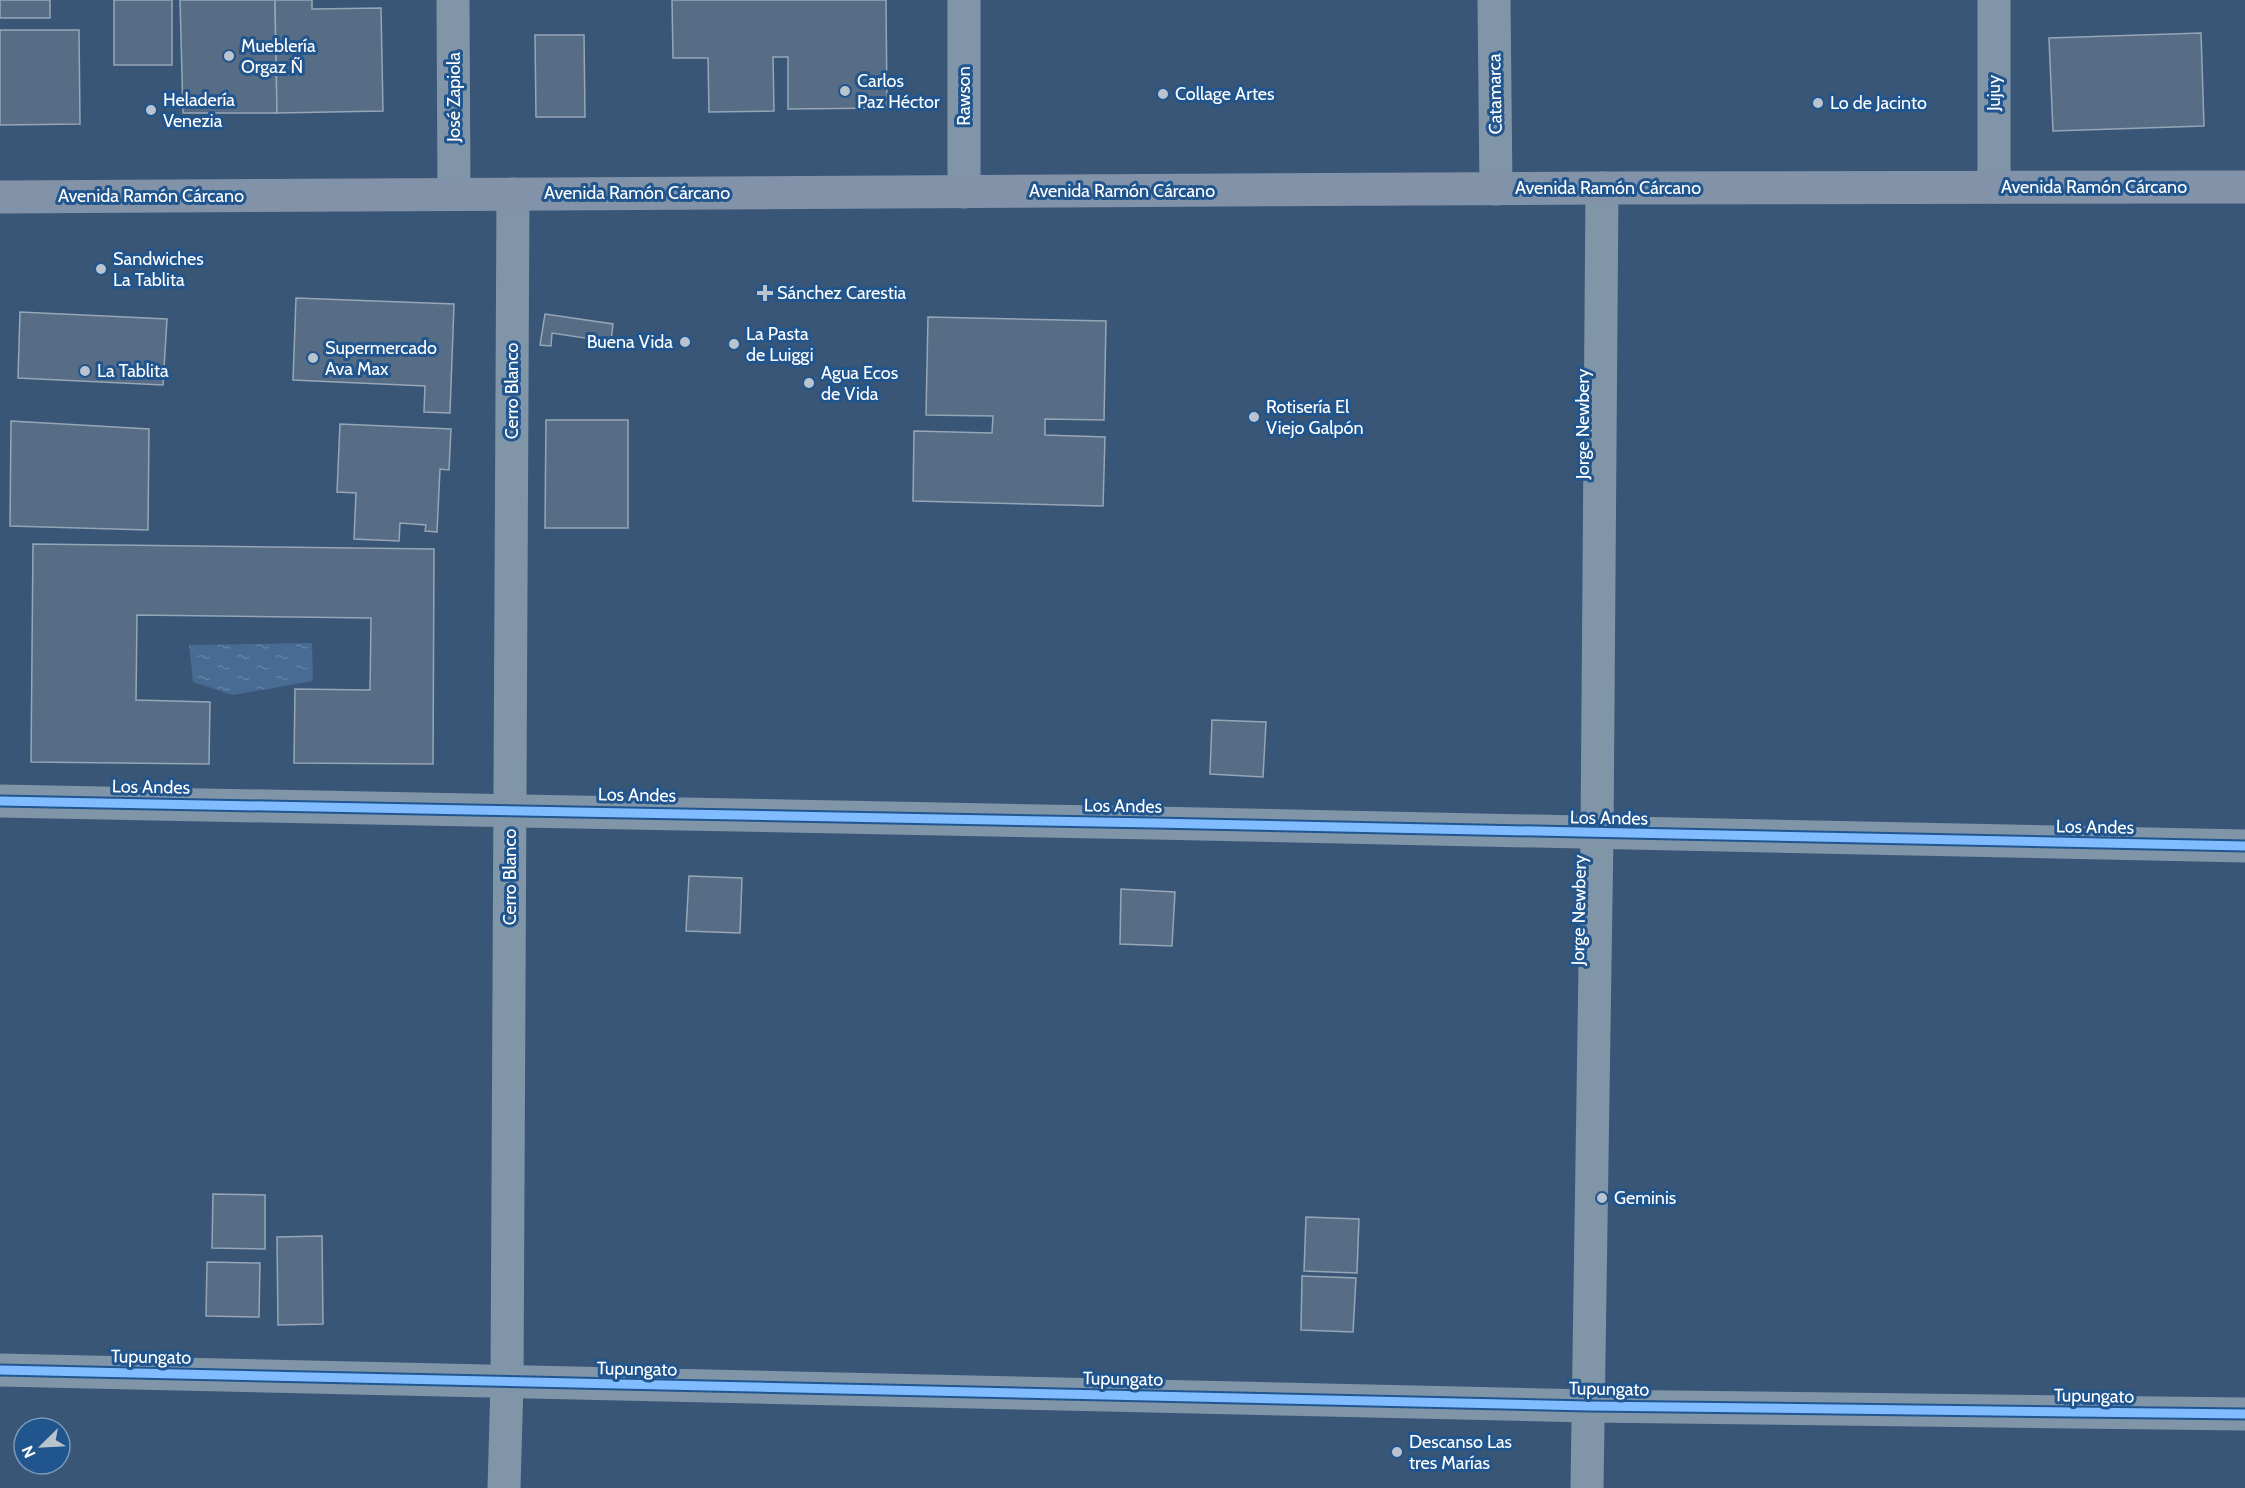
<svg xmlns="http://www.w3.org/2000/svg" width="2245" height="1488" viewBox="0 0 2245 1488" font-family="Cabin,sans-serif">
<style>
.water{fill:url(#water-ripples)}
.building{fill:#566d85;stroke:#96a6b7;stroke-width:1.5}
.lines{fill:none;stroke-linecap:round;stroke-linejoin:round}
.minor{stroke:#8195a9;stroke-width:33}
.major{stroke:#8192a9;stroke-width:33}
.cycleway-casing{stroke:#21558e;stroke-width:13}
.cycleway{stroke:#80bcff;stroke-width:9}
.poi-dot{fill:#bac4cf;stroke:#21558e;stroke-width:2}
.labels{text-anchor:middle;dominant-baseline:central;stroke-width:6;stroke-linejoin:round;paint-order:stroke}
.poi-label{font-size:18px;fill:#fff;stroke:#21558e;text-anchor:start}
.street-label{font-size:18px;fill:#fff;stroke:#21558e}
</style>
<defs>
<pattern id="water-ripples" width="26" height="14" patternUnits="userSpaceOnUse" patternTransform="scale(1.5)"><rect width="26" height="14" fill="#476b92"/><path d="M2 4q2-2 4 0t4 0M15 11q2-2 4 0t4 0" fill="none" stroke="#6381a2"/></pattern>
</defs>
<rect width="100%" height="100%" fill="#3a5676"/>
<polygon class="water" points="312,643 313,681 233,695 193,682 189,645"/>
<g class="building">
<rect x="0" y="0" width="50" height="18"/>
<rect x="114" y="0" width="58" height="65"/>
<polygon points="180,0 275,0 277,113 183,113"/>
<polygon points="275,0 312,0 312,9 381,8 383,111 277,113"/>
<polygon points="672,0 886,0 887,108 788,109 788,57 773,57 774,111 709,112 708,58 673,58"/>
<polygon points="0,30 79,30 80,124 0,125"/>
<polygon points="2201,33 2204,126 2053,131 2049,38"/>
<polygon points="535,35 584,35 585,117 536,117"/>
<polygon points="296,298 454,304 450,413 424,412 425,386 293,380"/>
<polygon points="20,312 167,319 163,385 18,378"/>
<polygon points="545,314 613,324 611,342 552,333 551,346 540,345"/>
<polygon points="928,317 1106,321 1104,420 1045,419 1045,435 1105,437 1103,506 913,501 914,431 992,433 993,416 926,415"/>
<polygon points="546,420 628,420 628,528 545,528"/>
<polygon points="11,421 149,429 148,530 10,526"/>
<polygon points="340,424 451,429 449,470 440,469 437,532 425,531 426,525 400,523 399,541 354,539 356,493 337,492"/>
<polygon points="33,544 434,549 433,764 294,763 295,689 370,690 371,618 137,615 136,700 210,702 209,764 31,762"/>
<polygon points="1212,720 1266,722 1263,777 1210,774"/>
<polygon points="689,876 742,878 740,933 686,931"/>
<polygon points="1121,889 1175,892 1172,946 1120,944"/>
<polygon points="213,1194 265,1195 265,1249 212,1248"/>
<polygon points="1306,1217 1359,1219 1357,1273 1304,1271"/>
<polygon points="322,1236 323,1324 278,1325 277,1237"/>
<polygon points="207,1262 260,1263 259,1317 206,1316"/>
<polygon points="1302,1276 1356,1278 1353,1332 1301,1330"/>
</g>
<g class="lines">
<g class="minor">
<polyline points="453,0 454,194"/>
<polyline points="964,0 964,192"/>
<polyline points="1494,0 1496,189"/>
<polyline points="1994,187 1994,0"/>
<path d="M0 801C748 812 1497 832 2245 846"/>
<polyline points="0,1370 1588,1406 2245,1414"/>
<polyline points="504,1488 507,1383 513,194"/>
<polyline points="1587,1488 1597,834 1602,188"/>
</g>
<polyline class="major" points="0,197 1602,188 2245,187"/>
<defs>
<g id="cycleway">
<path d="M0 801C748 812 1497 832 2245 846"/>
<polyline points="0,1370 1588,1406 2245,1414"/>
</g>
</defs>
<use href="#cycleway" class="cycleway-casing"/>
<use href="#cycleway" class="cycleway"/>
</g>
<g class="poi-dot">
<circle cx="229" cy="56" r="6"/>
<circle cx="845" cy="91" r="6"/>
<circle cx="1163" cy="94" r="6"/>
<circle cx="1818" cy="103" r="6"/>
<circle cx="151" cy="110" r="6"/>
<circle cx="101" cy="269" r="6"/>
<path d="M762 284h6v6h6v6h-6v6h-6v-6h-6v-6h6z"/>
<circle cx="685" cy="342" r="6"/>
<circle cx="734" cy="344" r="6"/>
<circle cx="313" cy="358" r="6"/>
<circle cx="85" cy="371" r="6"/>
<circle cx="809" cy="383" r="6"/>
<circle cx="1254" cy="417" r="6"/>
<circle cx="1602" cy="1198" r="6"/>
<circle cx="1397" cy="1452" r="6"/>
</g>
<g class="labels">
<g class="poi-label">
<text x="241" y="46">Mueblería<tspan x="241" dy="21">Orgaz Ñ</tspan></text>
<text x="857" y="81">Carlos<tspan x="857" dy="21">Paz Héctor</tspan></text>
<text x="1175" y="94">Collage Artes</text>
<text x="163" y="100">Heladería<tspan x="163" dy="21">Venezia</tspan></text>
<text x="1830" y="103">Lo de Jacinto</text>
<text x="113" y="259">Sandwiches<tspan x="113" dy="21">La Tablita</tspan></text>
<text x="777" y="293">Sánchez Carestia</text>
<text x="746" y="334">La Pasta<tspan x="746" dy="21">de Luiggi</tspan></text>
<text x="673" y="342" text-anchor="end">Buena Vida</text>
<text x="325" y="348">Supermercado<tspan x="325" dy="21">Ava Max</tspan></text>
<text x="97" y="371">La Tablita</text>
<text x="821" y="373">Agua Ecos<tspan x="821" dy="21">de Vida</tspan></text>
<text x="1266" y="407">Rotisería El<tspan x="1266" dy="21">Viejo Galpón</tspan></text>
<text x="1614" y="1198">Geminis</text>
<text x="1409" y="1442">Descanso Las<tspan x="1409" dy="21">tres Marías</tspan></text>
</g>
<g class="street-label">
<text transform="translate(1994 93) rotate(-90)">Jujuy</text>
<text transform="translate(1495 94) rotate(-91)">Catamarca</text>
<text transform="translate(964 96) rotate(-90)">Rawson</text>
<text transform="translate(454 97) rotate(-90)">José Zapiola</text>
<text x="2094" y="187">Avenida Ramón Cárcano</text>
<text x="1608" y="188">Avenida Ramón Cárcano</text>
<text x="1122" y="191">Avenida Ramón Cárcano</text>
<text x="637" y="193">Avenida Ramón Cárcano</text>
<text x="151" y="196">Avenida Ramón Cárcano</text>
<text transform="translate(512 391) rotate(-90)">Cerro Blanco</text>
<text transform="translate(1583 424) rotate(-90)">Jorge Newbery</text>
<text transform="translate(151 787) rotate(1)">Los Andes</text>
<text transform="translate(637 795) rotate(1)">Los Andes</text>
<text transform="translate(1123 806) rotate(1)">Los Andes</text>
<text transform="translate(1609 818) rotate(1)">Los Andes</text>
<text transform="translate(2095 827) rotate(1)">Los Andes</text>
<text transform="translate(510 877) rotate(-90)">Cerro Blanco</text>
<text transform="translate(1579 910) rotate(-89)">Jorge Newbery</text>
<text transform="translate(151 1357) rotate(1)">Tupungato</text>
<text transform="translate(637 1369) rotate(1)">Tupungato</text>
<text transform="translate(1123 1379) rotate(1)">Tupungato</text>
<text transform="translate(1609 1389) rotate(1)">Tupungato</text>
<text transform="translate(2094 1396) rotate(1)">Tupungato</text>
</g>
</g>
<g transform="translate(42 1446) rotate(246)"><circle r="28" fill="#21558e" stroke="#7a99bb" stroke-width="1.5"/>
<path d="M0-4.5L10 22L0 15L-10 22Z" fill="#bac4cf"/>
<text y="-9" font-size="16" font-weight="bold" text-anchor="middle" fill="#ffffff">N</text>
</g>
</svg>
